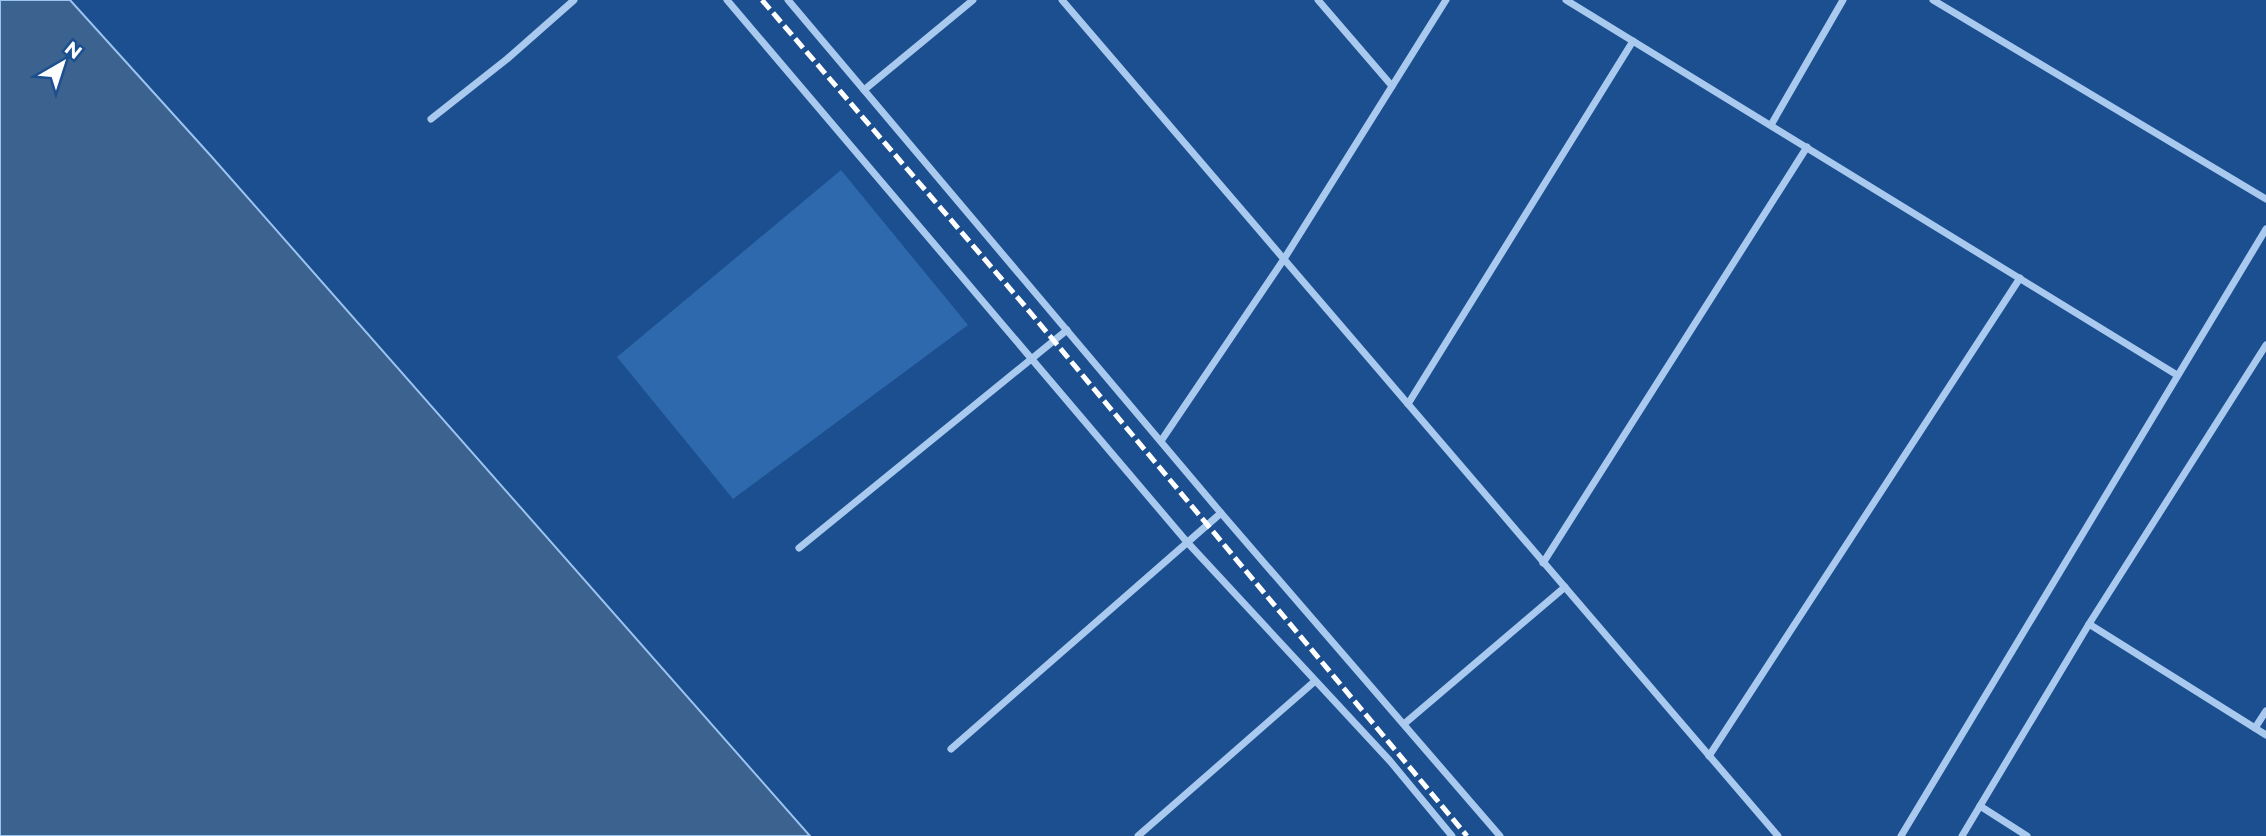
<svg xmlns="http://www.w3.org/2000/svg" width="2266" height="836" viewBox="0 0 2266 836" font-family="Montserrat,sans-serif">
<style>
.green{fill:#2e69ad}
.water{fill:#3c6290;stroke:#9cc4f0;stroke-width:2}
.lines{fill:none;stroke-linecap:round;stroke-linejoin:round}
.street{stroke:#a9c9ee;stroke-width:7}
.rail{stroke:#fff;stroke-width:5;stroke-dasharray:12 5;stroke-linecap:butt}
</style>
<rect width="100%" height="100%" fill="#1b4f8f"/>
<polygon class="green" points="841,170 968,325 733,499 617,357"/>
<polygon class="water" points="0,0 70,0 211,156 810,836 0,836"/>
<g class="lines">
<g class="street">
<polyline points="727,0 1187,542 1390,761 1452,836"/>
<polyline points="788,0 1221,513 1500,836"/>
<polyline points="1062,0 1778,836"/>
<polyline points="1318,0 1392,86"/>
<polyline points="1566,0 2177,375"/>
<polyline points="1933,0 2266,199"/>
<polyline points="864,90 973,0"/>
<polyline points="431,119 507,59 574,0"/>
<polyline points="1771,125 1843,0"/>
<polyline points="1408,404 1633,41"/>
<polyline points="1161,441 1284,259 1446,0"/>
<polyline points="799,548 1067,330"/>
<polyline points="1543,563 1807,147"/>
<polyline points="2089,624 2266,735"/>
<polyline points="1404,724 1565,587"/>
<polyline points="2255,728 2266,711"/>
<polyline points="951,749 1221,513"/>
<polyline points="1709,756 2020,278"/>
<polyline points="1980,806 2027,836"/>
<polyline points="1138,836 1315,681"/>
<polyline points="1901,836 2266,229"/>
<polyline points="1962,836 2089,624 2266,345"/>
</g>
<polyline class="rail" points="762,0 1024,305 1467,836"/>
</g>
<g transform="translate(63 63) rotate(39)" stroke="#1b4f8f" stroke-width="5" paint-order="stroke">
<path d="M0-5L12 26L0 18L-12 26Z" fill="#ffffff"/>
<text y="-10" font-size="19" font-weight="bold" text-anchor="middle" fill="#ffffff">N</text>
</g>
</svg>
